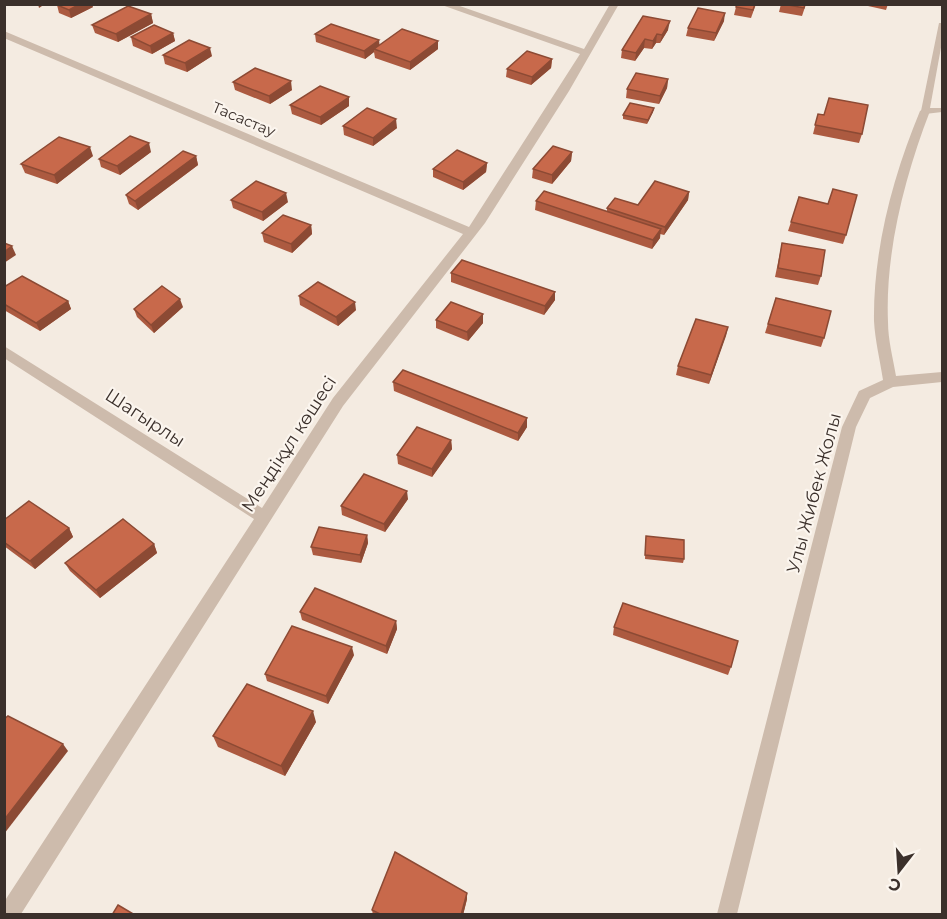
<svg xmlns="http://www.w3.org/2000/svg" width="947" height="919" viewBox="0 0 947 919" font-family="Montserrat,sans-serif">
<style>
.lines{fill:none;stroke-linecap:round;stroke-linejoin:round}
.service{fill:#cdbbac;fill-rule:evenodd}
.minor{fill:#cdbbac;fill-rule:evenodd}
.wall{fill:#ac5a40}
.shaded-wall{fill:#8c4a34}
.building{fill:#c8694b;stroke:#8c4a34;stroke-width:1.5}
.labels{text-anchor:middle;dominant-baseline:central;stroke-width:4.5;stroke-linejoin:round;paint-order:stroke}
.far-street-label{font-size:15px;fill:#3b302b;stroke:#fbf5ee}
.street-label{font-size:18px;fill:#3b302b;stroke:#fbf5ee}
</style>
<rect width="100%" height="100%" fill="#f4ebe1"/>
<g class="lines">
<polygon class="service" points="939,23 942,23 942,42 930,108 942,108 942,112 925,114 921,111"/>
<g class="minor">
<polygon points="439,4 454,4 584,49 610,4 619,4 569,91 485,223 343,406 21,914 4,914 4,902 254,519 4,358 4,346 262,508 333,398 463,234 4,38 4,31 469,227 580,54"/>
<path d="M925 108 930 111C905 176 885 252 888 322 888 340 893 358 896 376L942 372V382L893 387 870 398 856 427 737 914H717L842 427 859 391 883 380C880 360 875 340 874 321 873 250 893 176 920 111Z"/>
</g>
</g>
<g class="wall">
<polygon points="756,4 751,18 734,15 736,7"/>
<polygon points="781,4 806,4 802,16 779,12"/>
<polygon points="859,4 888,4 886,10"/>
<polygon points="57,5 93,7 71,18 59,13"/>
<polygon points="151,14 153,23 118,42 95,33 92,25"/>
<polygon points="643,16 668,30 660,43 656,43 652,49 644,48 635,61 621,58 622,50"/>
<polygon points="724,21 714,41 686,36 688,28"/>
<polygon points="173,33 175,41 152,54 133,46 131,37"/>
<polygon points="315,34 380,46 438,41 438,49 410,70 375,58 374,52 365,59 316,42"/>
<polygon points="163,55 212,56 187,72 165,64"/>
<polygon points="552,59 551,68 531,85 506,77 507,69"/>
<polygon points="668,79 667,88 659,104 626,98 627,89"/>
<polygon points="233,82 292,90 270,104 235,90"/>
<polygon points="290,105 349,106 321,125 292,114"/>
<polygon points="654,108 653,112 647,124 623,119 623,115"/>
<polygon points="818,114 862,134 859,143 813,134"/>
<polygon points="343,126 397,128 373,146 344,135"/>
<polygon points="151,152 120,175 101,167 99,159"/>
<polygon points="572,152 571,161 552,184 532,178 533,169"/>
<polygon points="93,156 57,184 25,173 21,164"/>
<polygon points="196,156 198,165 138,210 129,204 126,195"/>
<polygon points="487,163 486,172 463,190 433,177 433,169"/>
<polygon points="689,192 688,200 664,235 660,234 660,238 652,249 535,210 536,201 607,212 607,208 638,205"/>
<polygon points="231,200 288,202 263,221 233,208"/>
<polygon points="791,222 846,235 843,244 788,231"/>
<polygon points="311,225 312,234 292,253 264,242 262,233"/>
<polygon points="782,243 821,276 818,285 775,277"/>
<polygon points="451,273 555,292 555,300 544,315 451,282"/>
<polygon points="4,287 68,301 71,309 40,331 4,310"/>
<polygon points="299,296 356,310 338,326 300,305"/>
<polygon points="776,298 824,338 821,347 765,333"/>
<polygon points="183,307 154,333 137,317 134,309"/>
<polygon points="483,314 483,323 468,341 436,328 436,320"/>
<polygon points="728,327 709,384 676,375 678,366"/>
<polygon points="393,382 527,427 518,441 394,391"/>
<polygon points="451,440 452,449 432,477 398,464 397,455"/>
<polygon points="408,499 385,532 342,515 341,506"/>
<polygon points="4,520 69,528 73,537 35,569 4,546"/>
<polygon points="367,535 368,543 361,563 313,555 311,547"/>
<polygon points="646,536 684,559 683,563 645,559"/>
<polygon points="154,544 157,553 100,598 70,571 65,563"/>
<polygon points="300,612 396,621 397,629 387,654 302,620"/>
<polygon points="614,627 731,667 728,675 613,635"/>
<polygon points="354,655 328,704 267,681 265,674"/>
<polygon points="316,722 285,776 218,747 213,736"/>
<polygon points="467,899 463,915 373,915 372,910"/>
</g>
<g class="shaded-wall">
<polygon points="38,4 45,4 39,8"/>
<polygon points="80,4 92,4 93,7 71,18 69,10"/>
<polygon points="725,13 724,21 714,41 716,33"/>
<polygon points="151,14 153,23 118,42 116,34"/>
<polygon points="670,21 668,30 660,43 662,35"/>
<polygon points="173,33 175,41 152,54 150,46"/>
<polygon points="657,34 656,43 652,49 653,41"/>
<polygon points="645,39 644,48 635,61 636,53"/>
<polygon points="379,40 380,49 374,49 374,52 365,59 364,51"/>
<polygon points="438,41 438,49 410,70 410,62"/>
<polygon points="210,48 212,56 187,72 185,63"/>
<polygon points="552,59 551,68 531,85 532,77"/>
<polygon points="668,79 667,88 659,104 660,96"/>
<polygon points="291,81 292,90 270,104 269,96"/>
<polygon points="349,97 349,106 321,125 320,117"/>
<polygon points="654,108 653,112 647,124 648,120"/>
<polygon points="396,119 397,128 373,146 373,138"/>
<polygon points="149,143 151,152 120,175 117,166"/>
<polygon points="90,147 93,156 57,184 54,175"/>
<polygon points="572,152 571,161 552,184 552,175"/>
<polygon points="196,156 198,165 138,210 135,201"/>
<polygon points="487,163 486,172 463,190 463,182"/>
<polygon points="689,192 688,200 664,235 665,227"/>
<polygon points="286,193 288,202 263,221 262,212"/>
<polygon points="311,225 312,234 292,253 291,244"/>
<polygon points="661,229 660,238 652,249 653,240"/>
<polygon points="12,246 16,255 4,263 4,252"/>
<polygon points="555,292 555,300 544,315 545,306"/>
<polygon points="180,299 183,307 154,333 151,325"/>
<polygon points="68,301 71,309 40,331 36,323"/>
<polygon points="355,302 356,310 338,326 336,317"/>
<polygon points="483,314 483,323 468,341 467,332"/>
<polygon points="728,327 726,336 709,384 711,375"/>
<polygon points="527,418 527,427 518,441 518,433"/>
<polygon points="451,440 452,449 432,477 432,469"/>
<polygon points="407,491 408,499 385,532 384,524"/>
<polygon points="69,528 73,537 35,569 30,561"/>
<polygon points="367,535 368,543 361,563 360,555"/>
<polygon points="154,544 157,553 100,598 96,590"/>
<polygon points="396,621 397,629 387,654 386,646"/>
<polygon points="352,647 354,655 328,704 326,696"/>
<polygon points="313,711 316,722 285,776 281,766"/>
<polygon points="63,744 68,751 4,834 4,820"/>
<polygon points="467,893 467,899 463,915 461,915"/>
</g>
<g class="building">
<polygon points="58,4 80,4 69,10 57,5"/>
<polygon points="737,4 755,4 753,10 736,7"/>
<polygon points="783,4 805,4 804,8"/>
<polygon points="128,6 151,14 116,34 92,25"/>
<polygon points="698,8 725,13 716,33 688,28"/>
<polygon points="643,16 670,21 662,35 657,34 653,41 645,39 636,53 622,50"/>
<polygon points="331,24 379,40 364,51 315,34"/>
<polygon points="154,25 173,33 150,46 131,37"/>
<polygon points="402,29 438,41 410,62 374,49"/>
<polygon points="189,40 210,48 185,63 163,55"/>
<polygon points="527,51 552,59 532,77 507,69"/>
<polygon points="255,68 291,81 269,96 233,82"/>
<polygon points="636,73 668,79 660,96 627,89"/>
<polygon points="320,86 349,97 320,117 290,105"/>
<polygon points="829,98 868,105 862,134 815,125 818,114 824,115"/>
<polygon points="630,103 654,108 648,120 623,115"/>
<polygon points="367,108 396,119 373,138 343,126"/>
<polygon points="130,136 149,143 117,166 99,159"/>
<polygon points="59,137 90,147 54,175 21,164"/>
<polygon points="553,146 572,152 552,175 533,169"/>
<polygon points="457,150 487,163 463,182 433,169"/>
<polygon points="183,151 196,156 135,201 126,195"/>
<polygon points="256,181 286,193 262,212 231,200"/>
<polygon points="655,181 689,192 665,227 607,208 615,198 638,205"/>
<polygon points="833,189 857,195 846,235 791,222 799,197 828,204"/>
<polygon points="544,191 661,229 653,240 536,201"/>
<polygon points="283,215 311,225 291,244 262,233"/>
<polygon points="4,243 12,246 4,252"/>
<polygon points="782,243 825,250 821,276 778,268"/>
<polygon points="462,260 555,292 545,306 451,273"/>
<polygon points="22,276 68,301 36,323 4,304 4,287"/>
<polygon points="318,282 355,302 336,317 299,296"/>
<polygon points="162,286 180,299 151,325 134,309"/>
<polygon points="776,298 831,311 824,338 768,324"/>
<polygon points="451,302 483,314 467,332 436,320"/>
<polygon points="696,319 728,327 711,375 678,366"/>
<polygon points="403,370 527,418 518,433 393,382"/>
<polygon points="417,427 451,440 432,469 397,455"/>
<polygon points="364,474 407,491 384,524 341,506"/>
<polygon points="29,501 69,528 30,561 4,542 4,520"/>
<polygon points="123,519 154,544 96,590 65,563"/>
<polygon points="319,527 367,535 360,555 311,547"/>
<polygon points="646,536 684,540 684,559 645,555"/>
<polygon points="315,588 396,621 386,646 300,612"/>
<polygon points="623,603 738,641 731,667 614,627"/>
<polygon points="292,626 352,647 326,696 265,674"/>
<polygon points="247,684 313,711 281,766 213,736"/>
<polygon points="8,716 63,744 4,820 4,719"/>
<polygon points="395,852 467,893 461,915 382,915 372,910"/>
<polygon points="118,905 135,915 112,915"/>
</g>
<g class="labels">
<g class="far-street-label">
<text transform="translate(244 119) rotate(23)">Тасастау</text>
</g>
<g class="street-label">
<text transform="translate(145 418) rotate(33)">Шагырлы</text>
<text transform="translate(289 444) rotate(-57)">Меңдіқұл көшесі</text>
<text transform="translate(814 493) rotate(-75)">Улы Жибек Жолы</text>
</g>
</g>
<rect width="947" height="919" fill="none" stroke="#3b302b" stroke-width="12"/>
<g transform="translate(899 871) rotate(197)" stroke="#fbf5ee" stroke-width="4.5" paint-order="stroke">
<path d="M0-4.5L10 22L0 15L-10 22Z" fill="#3b302b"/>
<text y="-9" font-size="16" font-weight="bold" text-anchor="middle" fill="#3b302b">С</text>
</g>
</svg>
